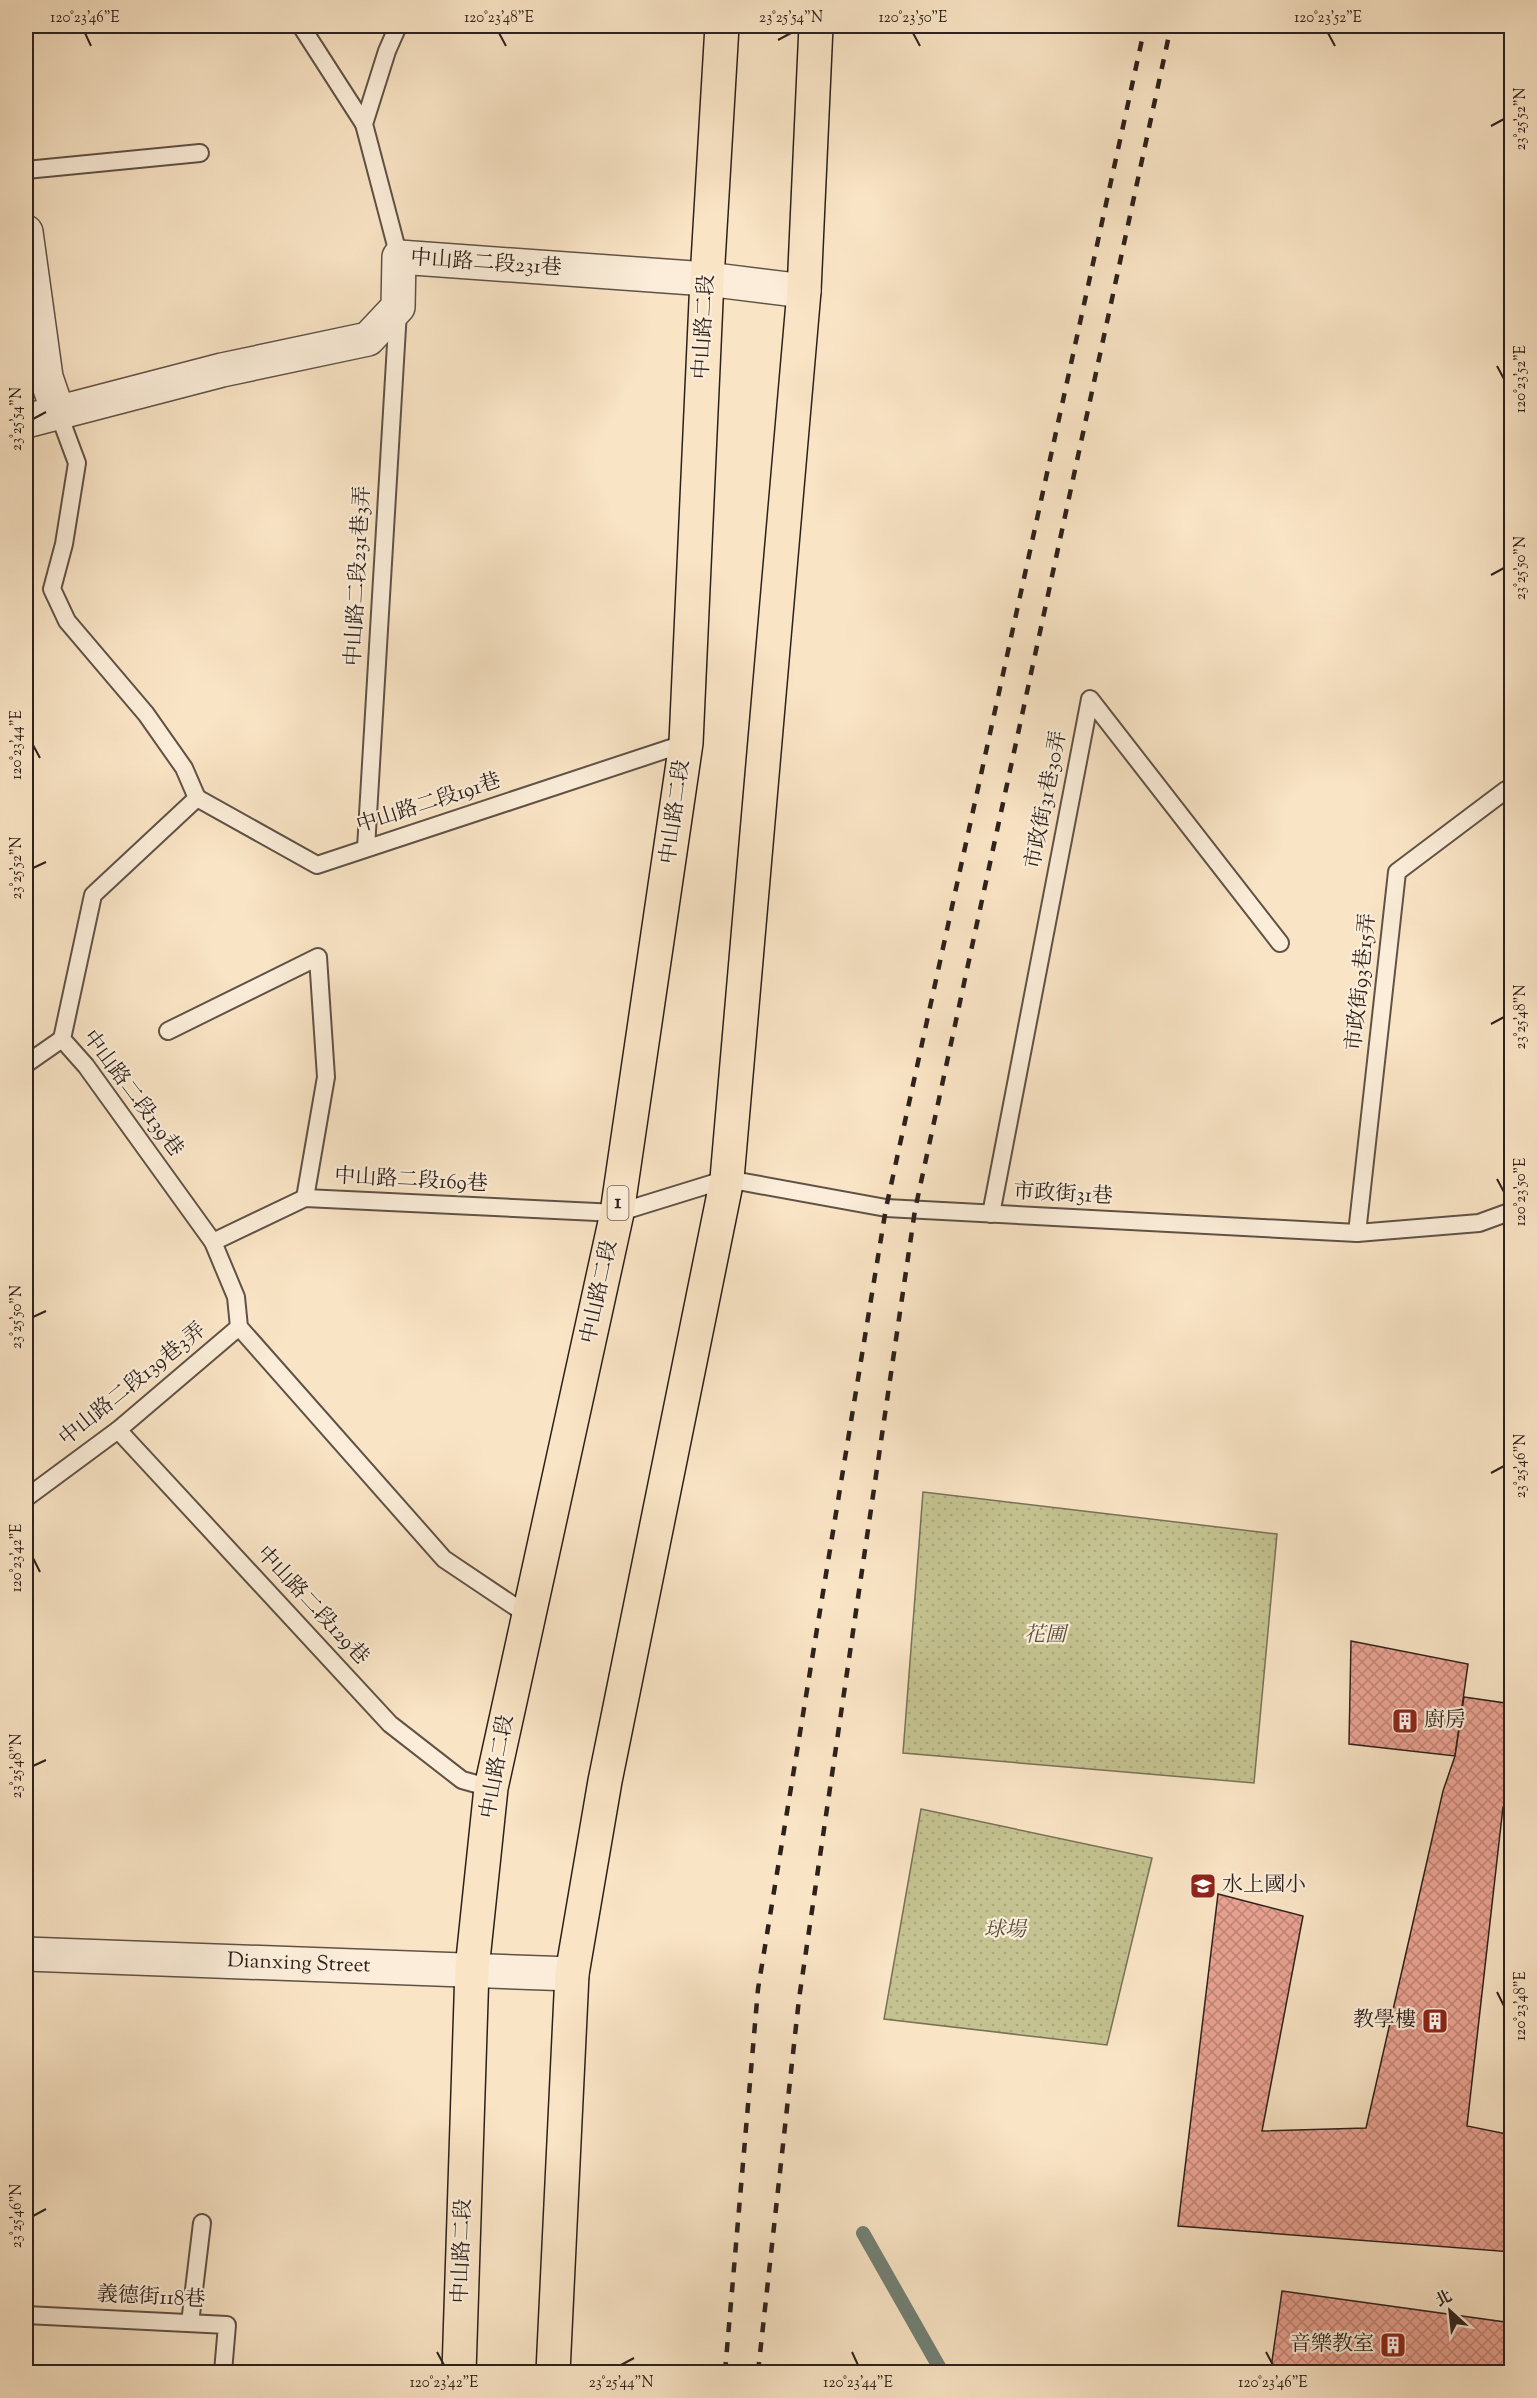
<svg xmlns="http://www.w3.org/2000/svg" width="1537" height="2398" viewBox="0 0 1537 2398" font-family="'Sorts Mill Goudy','Noto Serif TC',serif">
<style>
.green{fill:url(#green-dots);stroke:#787256;stroke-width:1.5}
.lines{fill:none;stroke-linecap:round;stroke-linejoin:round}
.stream{stroke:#718075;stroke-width:14}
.building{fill:url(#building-cross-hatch);stroke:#2d211c;stroke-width:1.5}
.service-casing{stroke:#605246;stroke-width:20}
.minor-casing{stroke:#605246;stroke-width:36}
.primary-casing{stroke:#2d211c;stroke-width:36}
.service{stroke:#fbedd9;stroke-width:16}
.minor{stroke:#fbedd9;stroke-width:33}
.primary{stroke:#f9e4c5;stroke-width:33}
.rail{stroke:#2d211c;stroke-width:4.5;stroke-dasharray:10 10;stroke-linecap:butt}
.ticks{fill:none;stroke:#2d211c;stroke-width:2}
.labels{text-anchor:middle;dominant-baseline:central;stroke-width:4.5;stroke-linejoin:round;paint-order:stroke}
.shield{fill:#fbedd9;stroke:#6b5e55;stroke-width:1.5}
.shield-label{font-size:20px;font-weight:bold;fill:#2d211c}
.street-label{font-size:21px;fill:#2d211c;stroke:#fbedd9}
.park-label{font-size:21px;font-style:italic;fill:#5a513f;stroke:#fbedd9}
.poi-label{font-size:21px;fill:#2d211c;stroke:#fbedd9;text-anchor:start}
.neatline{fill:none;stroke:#2d211c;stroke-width:2}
.ticks-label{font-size:15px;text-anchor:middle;fill:#2d211c}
</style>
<defs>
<pattern id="green-dots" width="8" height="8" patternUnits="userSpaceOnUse" patternTransform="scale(1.5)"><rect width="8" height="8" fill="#c4c290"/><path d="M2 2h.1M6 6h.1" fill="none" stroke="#a9a67c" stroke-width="1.8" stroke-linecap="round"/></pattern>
<pattern id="building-cross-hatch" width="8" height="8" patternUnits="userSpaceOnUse" patternTransform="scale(1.5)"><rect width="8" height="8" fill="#eba393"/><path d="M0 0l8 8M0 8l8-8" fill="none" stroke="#bf8477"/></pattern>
</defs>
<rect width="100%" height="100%" fill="#f9e4c5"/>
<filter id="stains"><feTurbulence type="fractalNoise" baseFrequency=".00333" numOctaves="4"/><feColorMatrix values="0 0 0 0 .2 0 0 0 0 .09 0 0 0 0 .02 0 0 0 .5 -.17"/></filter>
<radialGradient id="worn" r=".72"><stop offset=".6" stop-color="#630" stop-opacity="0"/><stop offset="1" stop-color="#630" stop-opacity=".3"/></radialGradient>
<g class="green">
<polygon points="923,1492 1277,1534 1254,1783 903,1753"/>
<polygon points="921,1809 1152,1858 1107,2045 884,2019"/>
</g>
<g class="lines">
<polyline class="stream" points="863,2233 942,2372"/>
</g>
<g class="building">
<polygon points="1351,1641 1468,1664 1455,1756 1349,1744"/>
<polygon points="1464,1697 1512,1704 1512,1808 1503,1807 1467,2126 1512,2135 1512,2252 1178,2226 1218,1894 1303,1916 1262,2131 1366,2128 1443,1791 1455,1756"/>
<polygon points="1282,2291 1512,2323 1512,2372 1313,2372 1271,2368"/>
</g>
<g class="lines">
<defs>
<g id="service">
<polyline points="301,26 364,124"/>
<polyline points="398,26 387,51 364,124 399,257"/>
<polyline points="26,170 200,153"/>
<polyline points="58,412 77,463 64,544 52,589 67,621 146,714 184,768 197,798 93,895 62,1039 86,1066 213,1242 236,1297 239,1327 444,1559 529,1616"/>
<polyline points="197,798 317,865 686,743"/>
<polyline points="366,848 398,311"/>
<polyline points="168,1031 318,957 326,1077 305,1198"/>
<polyline points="26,1064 62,1039"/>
<polyline points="991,1214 1090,699 1280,943"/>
<polyline points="1357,1233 1397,872 1506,790 1512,790"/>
<polyline points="213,1242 305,1198 617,1213 727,1179 886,1208 1357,1233 1479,1223 1512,1211"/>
<polyline points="118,1430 390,1724 462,1780 491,1788"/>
<polyline points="26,1498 118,1430 239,1327"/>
<polyline points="26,2315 227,2325 223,2372"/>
<polyline points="190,2323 202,2223"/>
</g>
<g id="minor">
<polyline points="26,232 46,377 58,412"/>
<polyline points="26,421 222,370 368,339 398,307 399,257 707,279 804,291"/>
<path id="s1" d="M26 1954 572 1974"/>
</g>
<g id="primary">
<polyline points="459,2372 472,1969 491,1788 617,1213 686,743 707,279 722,26"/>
<polyline points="553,2372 572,1974 605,1781 727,1179 804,291 816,26"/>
</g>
</defs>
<use href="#service" class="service-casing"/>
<use href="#minor" class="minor-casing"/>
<use href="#primary" class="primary-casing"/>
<use href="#service" class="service"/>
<use href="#minor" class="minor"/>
<use href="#primary" class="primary"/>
<g class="rail">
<polyline points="725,2372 758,1989 886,1208 1145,26"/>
<polyline points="758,2372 799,1999 915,1210 1171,26"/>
</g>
</g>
<path class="ticks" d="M85 33 91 46M499 33 506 46M913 33 920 46M1328 33 1335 46M778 40 791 33M1491 126 1504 119M1497 366 1504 379M33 419 46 412M1491 575 1504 568M33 745 40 758M33 868 46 862M1491 1024 1504 1017M1497 1179 1504 1192M33 1317 46 1311M1491 1473 1504 1466M33 1558 40 1572M33 1766 46 1760M1497 1992 1504 2006M33 2216 46 2209M437 2352 444 2365M852 2352 858 2365M1266 2352 1273 2365M621 2365 634 2358"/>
<defs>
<symbol id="building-square" viewBox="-11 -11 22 22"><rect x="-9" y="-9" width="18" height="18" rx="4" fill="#8f2418" stroke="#fbedd9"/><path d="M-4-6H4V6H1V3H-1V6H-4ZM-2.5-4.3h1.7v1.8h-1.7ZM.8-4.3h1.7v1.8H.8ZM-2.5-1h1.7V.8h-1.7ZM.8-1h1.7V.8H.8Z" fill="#fff"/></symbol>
<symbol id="school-square" viewBox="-11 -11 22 22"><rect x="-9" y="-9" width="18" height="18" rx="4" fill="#8f2418" stroke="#fbedd9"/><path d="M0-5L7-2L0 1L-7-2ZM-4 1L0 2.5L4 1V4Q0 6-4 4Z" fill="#fff"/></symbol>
</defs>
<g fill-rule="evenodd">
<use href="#building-square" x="1390" y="1706" width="30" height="30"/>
<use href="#school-square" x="1188" y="1871" width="30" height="30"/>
<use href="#building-square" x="1420" y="2006" width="30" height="30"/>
<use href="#building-square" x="1378" y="2330" width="30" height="30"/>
</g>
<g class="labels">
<rect class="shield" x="607.5" y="1186" width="21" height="34" rx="4.5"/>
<g class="shield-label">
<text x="618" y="1203">1</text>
</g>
<g class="street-label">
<text transform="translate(486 264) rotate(4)">中山路二段231巷</text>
<text transform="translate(705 327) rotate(-87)">中山路二段</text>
<text transform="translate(359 576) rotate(-87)">中山路二段231巷3弄</text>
<text transform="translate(1047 800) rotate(-79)">市政街31巷30弄</text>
<text transform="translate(429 804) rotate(-18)">中山路二段191巷</text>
<text transform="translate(676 812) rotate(-82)">中山路二段</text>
<text transform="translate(1362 982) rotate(-84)">市政街93巷15弄</text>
<text transform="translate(132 1094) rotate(53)">中山路二段139巷</text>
<text transform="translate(411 1181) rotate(3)">中山路二段169巷</text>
<text transform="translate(1063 1195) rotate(3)">市政街31巷</text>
<text transform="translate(600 1292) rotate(-78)">中山路二段</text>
<text transform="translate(133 1385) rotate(-39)">中山路二段139巷3弄</text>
<text transform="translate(312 1606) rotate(47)">中山路二段129巷</text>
<text transform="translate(498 1767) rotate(-80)">中山路二段</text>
<text stroke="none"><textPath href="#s1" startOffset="273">Dianxing Street</textPath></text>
<text transform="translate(463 2251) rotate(-88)">中山路二段</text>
<text transform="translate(151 2298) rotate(3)">義德街118巷</text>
</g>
<g class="park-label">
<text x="1045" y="1636">花圃</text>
<text x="1005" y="1931">球場</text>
</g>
<g class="poi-label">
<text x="1424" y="1721">廚房</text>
<text x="1222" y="1886">水上國小</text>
<text x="1416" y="2021" text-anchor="end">教學樓</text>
<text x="1374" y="2345" text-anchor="end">音樂教室</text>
</g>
</g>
<rect width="1537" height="2398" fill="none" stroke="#f9e4c5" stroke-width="66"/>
<g transform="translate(1450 2311) rotate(333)" stroke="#fbedd9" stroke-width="4.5" paint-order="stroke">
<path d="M0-4.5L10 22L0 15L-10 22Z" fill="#2d211c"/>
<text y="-9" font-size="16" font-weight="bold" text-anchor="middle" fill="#2d211c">北</text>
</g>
<rect x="33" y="33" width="1471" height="2332" class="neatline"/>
<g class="ticks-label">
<text x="85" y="22">120°23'46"E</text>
<text x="499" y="22">120°23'48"E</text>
<text x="791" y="22">23°25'54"N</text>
<text x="913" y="22">120°23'50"E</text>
<text x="1328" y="22">120°23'52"E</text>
<text transform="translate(1520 119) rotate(-90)" y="5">23°25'52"N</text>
<text transform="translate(1520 379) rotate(-90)" y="5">120°23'52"E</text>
<text transform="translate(16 419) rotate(-90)" y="5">23°25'54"N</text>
<text transform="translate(1520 568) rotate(-90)" y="5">23°25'50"N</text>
<text transform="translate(16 745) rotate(-90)" y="5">120°23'44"E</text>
<text transform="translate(16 868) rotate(-90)" y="5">23°25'52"N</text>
<text transform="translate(1520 1017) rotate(-90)" y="5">23°25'48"N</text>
<text transform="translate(1520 1192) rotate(-90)" y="5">120°23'50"E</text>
<text transform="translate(16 1317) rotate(-90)" y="5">23°25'50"N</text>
<text transform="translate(1520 1466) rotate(-90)" y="5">23°25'46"N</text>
<text transform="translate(16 1558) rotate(-90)" y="5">120°23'42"E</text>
<text transform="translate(16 1766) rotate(-90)" y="5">23°25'48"N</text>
<text transform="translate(1520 2006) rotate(-90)" y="5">120°23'48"E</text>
<text transform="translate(16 2216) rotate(-90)" y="5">23°25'46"N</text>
<text x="444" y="2387">120°23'42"E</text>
<text x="621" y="2387">23°25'44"N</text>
<text x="858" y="2387">120°23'44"E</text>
<text x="1273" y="2387">120°23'46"E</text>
</g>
<rect width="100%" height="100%" filter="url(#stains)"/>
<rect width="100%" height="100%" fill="url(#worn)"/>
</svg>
